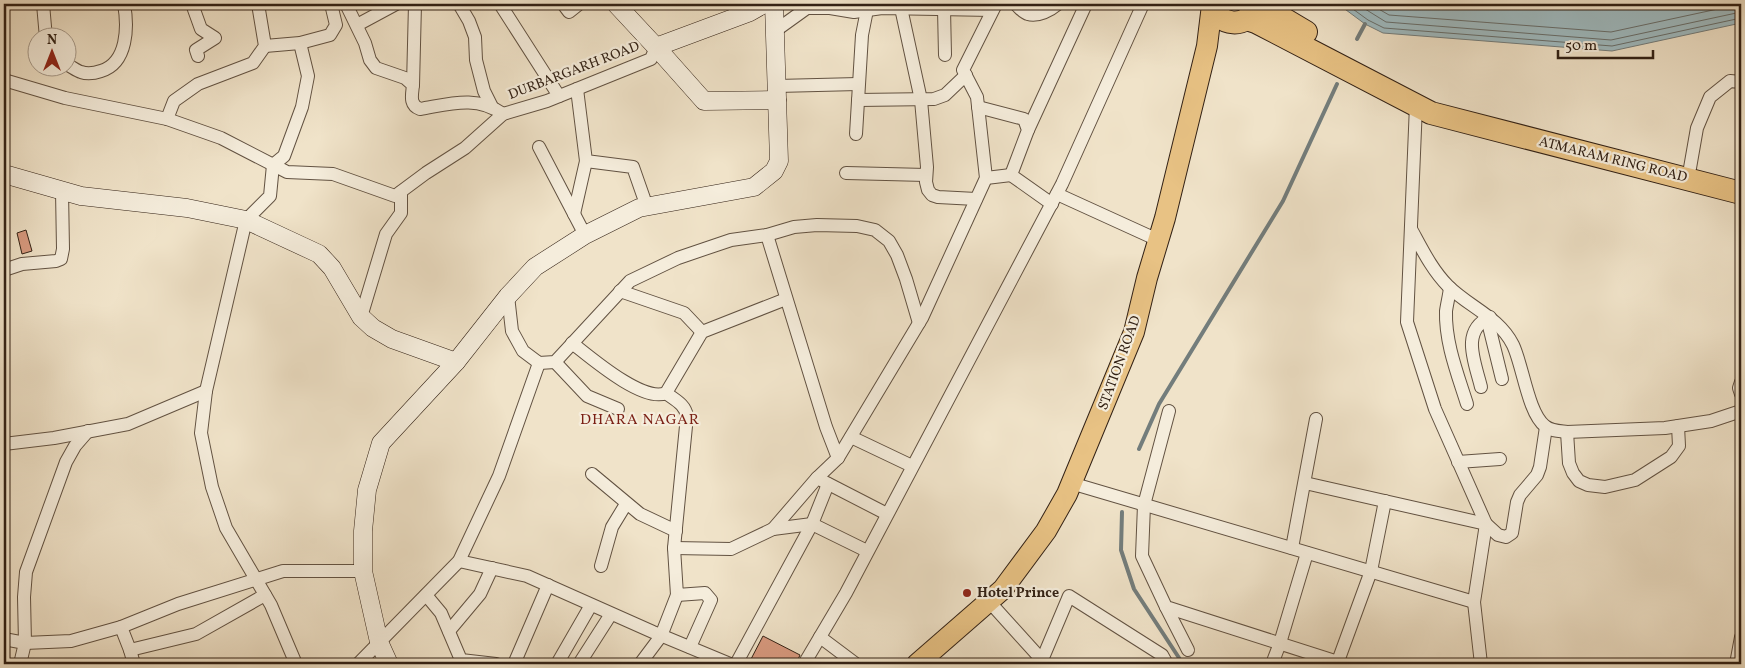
<svg xmlns="http://www.w3.org/2000/svg" width="1745" height="668" viewBox="0 0 1745 668" font-family="Vollkorn,serif">
<style>
.water{fill:#9fbbc1;stroke:#737d7c}
.lines{fill:none;stroke-linecap:round;stroke-linejoin:round}
.shore{stroke:#686e6b;stroke-width:1}
.stream{stroke:#737d7c;stroke-width:4}
.building{fill:#da9b81;stroke:#322115}
.street-casing{stroke:#625242;stroke-width:14}
.secondary-casing{stroke:#322115;stroke-width:19}
.primary-casing{stroke:#322115;stroke-width:22}
.highway-casing{stroke:#322115;stroke-width:24}
.street{stroke:#f5eddc;stroke-width:12}
.secondary{stroke:#f5eddc;stroke-width:18}
.primary{stroke:#e8c284;stroke-width:20}
.highway{stroke:#e8c284;stroke-width:22}
.poi-dot{fill:#8f2418;stroke:#f5eddc;stroke-width:2}
.labels{text-anchor:middle;dominant-baseline:central;stroke-width:4.5;stroke-linejoin:round;paint-order:stroke}
.street-label{font-size:14px;fill:#322115;stroke:#f5eddc}
.poi-label{font-size:14px;font-weight:bold;fill:#322115;stroke:#f5eddc;text-anchor:start}
.neighbourhood-label{font-size:15px;letter-spacing:1px;fill:#7a1f14;stroke:#f5eddc}
</style>
<rect width="100%" height="100%" fill="#f0e3c9"/>
<filter id="stains"><feTurbulence type="fractalNoise" baseFrequency=".004" numOctaves="4"/><feColorMatrix values="0 0 0 0 .2 0 0 0 0 .09 0 0 0 0 .02 0 0 0 .5 -.17"/></filter>
<radialGradient id="worn" r=".72"><stop offset=".6" stop-color="#630" stop-opacity="0"/><stop offset="1" stop-color="#630" stop-opacity=".3"/></radialGradient>
<polygon class="water" points="1338,4 1741,4 1741,23 1612,51 1383,33 1365,24"/>
<g class="lines">
<g class="shore">
<polyline points="1346,4 1368,20 1384,28 1612,46 1741,18"/>
<polyline points="1357,4 1386,22 1611,40 1741,12"/>
<polyline points="1370,4 1389,15 1611,32 1741,4"/>
</g>
<g class="stream">
<polyline points="1357,39 1365,24"/>
<polyline points="1139,449 1159,404 1283,201 1337,84"/>
<polyline points="1122,512 1121,550 1134,589 1183,664"/>
</g>
</g>
<g class="building">
<polygon points="26,230 32,251 22,254 17,233"/>
<polygon points="763,636 800,655 796,664 757,664 750,661"/>
</g>
<g class="lines">
<defs>
<g id="street">
<polyline points="43,4 46,38"/>
<polyline points="192,4 201,29 215,38 196,50 198,56"/>
<path d="M346 4 365 43 370 60 376 68 405 78 413 85C412 95 409 105 420 109 450 104 476 95 503 114"/>
<polyline points="459,4 469,21 475,37 476,60 484,91 492,107"/>
<polyline points="500,4 559,96"/>
<polyline points="563,4 569,12 579,4"/>
<path d="M1015 4C1019 7 1023 13 1028 14 1038 17 1051 10 1058 4"/>
<polyline points="901,8 921,100 927,167 926,182 928,190 932,195 938,197 976,199"/>
<polyline points="944,9 945,55"/>
<polyline points="357,25 396,4"/>
<polyline points="775,31 807,8 830,8 854,12 882,8 992,10"/>
<polyline points="265,46 300,43 330,35 336,25 331,4"/>
<path d="M68 65C72 67 77 71 81 72 87 74 95 73 101 71 128 63 128 26 124 4"/>
<polyline points="4,80 65,98 167,119 221,138 287,172 333,174 395,196 426,173 465,148 503,114 547,101 651,59 656,47"/>
<polyline points="413,85 415,4"/>
<polyline points="777,86 858,84"/>
<polyline points="577,89 586,161 633,167 647,207"/>
<polyline points="858,100 934,99 945,95 966,75"/>
<polyline points="1416,105 1407,322 1435,409 1486,524 1474,602 1481,664"/>
<polyline points="978,107 1024,119 1028,130 1011,175 1052,204"/>
<polyline points="167,119 174,101 198,84 253,63 265,46 258,4"/>
<polyline points="1028,130 1086,4"/>
<polyline points="856,134 862,35 867,10"/>
<polyline points="539,147 585,235"/>
<polyline points="1690,168 1697,128 1710,97 1730,81 1741,82"/>
<polyline points="846,173 926,175"/>
<polyline points="986,178 1011,175"/>
<polyline points="1057,194 1158,240"/>
<polyline points="574,214 586,161"/>
<path d="M1411 229C1422 249 1432 270 1448 286 1469 307 1499 317 1513 345 1523 366 1528 413 1545 426 1551 431 1559 431 1567 432L1665 428 1711 421 1741 411"/>
<polyline points="767,235 826,427 838,458"/>
<polyline points="4,270 22,264 56,261 61,259 63,249 62,191"/>
<path d="M1450 288C1449 296 1447 304 1446 311 1445 343 1458 375 1467 404"/>
<polyline points="620,291 684,313 702,332"/>
<polyline points="508,296 512,331 523,351 539,363 555,362 630,281 678,258 731,240 767,235 794,227 817,225 857,226 875,230 889,241 897,255 906,279 919,323"/>
<polyline points="361,317 386,234 401,213 401,192"/>
<polyline points="1487,318 1502,379"/>
<path d="M572 343C590 357 643 403 666 393L702 332 786 299"/>
<polyline points="555,362 587,396 618,409"/>
<polyline points="1741,382 1739,388 1741,394"/>
<path d="M1481 387C1475 362 1460 331 1490 317"/>
<path d="M666 393C675 400 685 404 687 416L674 548 677 595 705 593 711 600 690 647"/>
<polyline points="1169,411 1144,505 1142,556 1166,607 1344,664"/>
<polyline points="1567,432 1569,463 1573,473 1579,481 1588,485 1605,487 1635,480 1671,457 1679,446 1678,426"/>
<polyline points="851,437 912,466"/>
<polyline points="4,444 54,438 128,424 206,391"/>
<polyline points="1458,462 1500,459"/>
<polyline points="592,474 640,514 676,531"/>
<polyline points="817,478 838,458 922,318 986,178 977,97 963,70 996,4"/>
<polyline points="1305,483 1486,524 1498,535 1506,537 1512,533 1517,502 1520,495 1537,475 1540,467 1546,427"/>
<polyline points="1081,486 1474,602"/>
<polyline points="773,529 817,478 887,514"/>
<polyline points="674,548 731,549 773,529 812,524 867,551"/>
<polyline points="1292,548 1316,419"/>
<polyline points="459,561 527,576 653,632 730,664"/>
<polyline points="601,566 612,527 626,504"/>
<polyline points="426,595 441,613 461,660 496,664"/>
<polyline points="1166,607 1188,650"/>
<polyline points="995,608 1042,660 1045,664"/>
<polyline points="121,627 130,650 134,664"/>
<polyline points="449,631 480,594 492,568"/>
<polyline points="820,637 856,664"/>
<polyline points="4,639 25,643 71,641 121,627 178,604 283,571 363,571"/>
<polyline points="130,650 196,634 265,595"/>
<polyline points="1042,660 1069,596 1162,655 1167,664"/>
<polyline points="20,664 25,643 24,597 26,572 66,462 75,446 88,431"/>
<polyline points="296,664 271,605 226,528 212,487 201,433 206,391 246,220 270,196 273,165 284,156 302,107 308,76 300,43"/>
<polyline points="358,664 459,561 499,476 539,363"/>
<polyline points="514,664 548,585"/>
<polyline points="557,664 591,605"/>
<polyline points="579,664 611,614"/>
<polyline points="640,664 661,636 677,595"/>
<polyline points="736,664 812,524 828,484"/>
<polyline points="804,664 846,593 1062,184 1143,4"/>
<polyline points="1272,664 1280,643 1307,553"/>
<polyline points="1337,664 1371,571 1385,501"/>
<polyline points="1736,664 1741,637"/>
</g>
<g id="secondary">
<polyline points="616,4 656,47 750,12 764,4"/>
<polyline points="656,47 704,101 777,100"/>
<polyline points="4,174 81,196 187,208 246,220 319,254 332,268 361,317 373,328 392,339 456,362"/>
<polyline points="389,664 379,642 363,571 363,531 367,490 381,443 456,362 508,296 535,267 585,235 639,208 754,187 774,171 779,161 774,4"/>
</g>
<polyline id="primary" points="917,664 1003,589 1046,531 1067,494 1134,332 1147,278 1165,218 1207,46 1212,5"/>
<g id="highway">
<path d="M1212 4C1218 27 1247 29 1257 7"/>
<polyline points="1262,4 1264,7 1306,32"/>
<polyline points="1247,19 1256,22 1431,113 1741,193"/>
</g>
</defs>
<use href="#street" class="street-casing"/>
<use href="#secondary" class="secondary-casing"/>
<use href="#primary" class="primary-casing"/>
<use href="#highway" class="highway-casing"/>
<use href="#street" class="street"/>
<use href="#secondary" class="secondary"/>
<use href="#primary" class="primary"/>
<use href="#highway" class="highway"/>
</g>
<circle class="poi-dot" cx="967" cy="593" r="5"/>
<g class="labels">
<g class="street-label">
<text transform="translate(574 71) rotate(-21)">DURBARGARH ROAD</text>
<text transform="translate(1613 160) rotate(14)">ATMARAM RING ROAD</text>
<text transform="translate(1120 363) rotate(-70)">STATION ROAD</text>
</g>
<g class="poi-label">
<text x="977" y="593">Hotel Prince</text>
</g>
<g class="neighbourhood-label">
<text x="640" y="420">DHARA NAGAR</text>
</g>
</g>
<rect width="1745" height="668" fill="none" stroke="#f0e3c9" stroke-width="20"/>
<rect x="5" y="5" width="1735" height="658" fill="none" stroke="#322115" stroke-width="2.5"/>
<rect x="10" y="10" width="1725" height="648" fill="none" stroke="#322115"/>
<g transform="translate(52 52)"><circle r="24" fill="#f5eddc" stroke="#a79b8c"/>
<path d="M0-4L9 19L0 12L-9 19Z" fill="#8f2418"/>
<text y="-8" font-size="14" font-weight="bold" text-anchor="middle" fill="#322115">N</text>
</g>
<path d="M1558 50v8h95v-8" fill="none" stroke="#322115" stroke-width="2.5"/>
<text x="1565" y="50" font-size="15" fill="#322115" stroke="#f5eddc" stroke-width="4" paint-order="stroke">50 m</text>
<rect width="100%" height="100%" filter="url(#stains)"/>
<rect width="100%" height="100%" fill="url(#worn)"/>
</svg>
